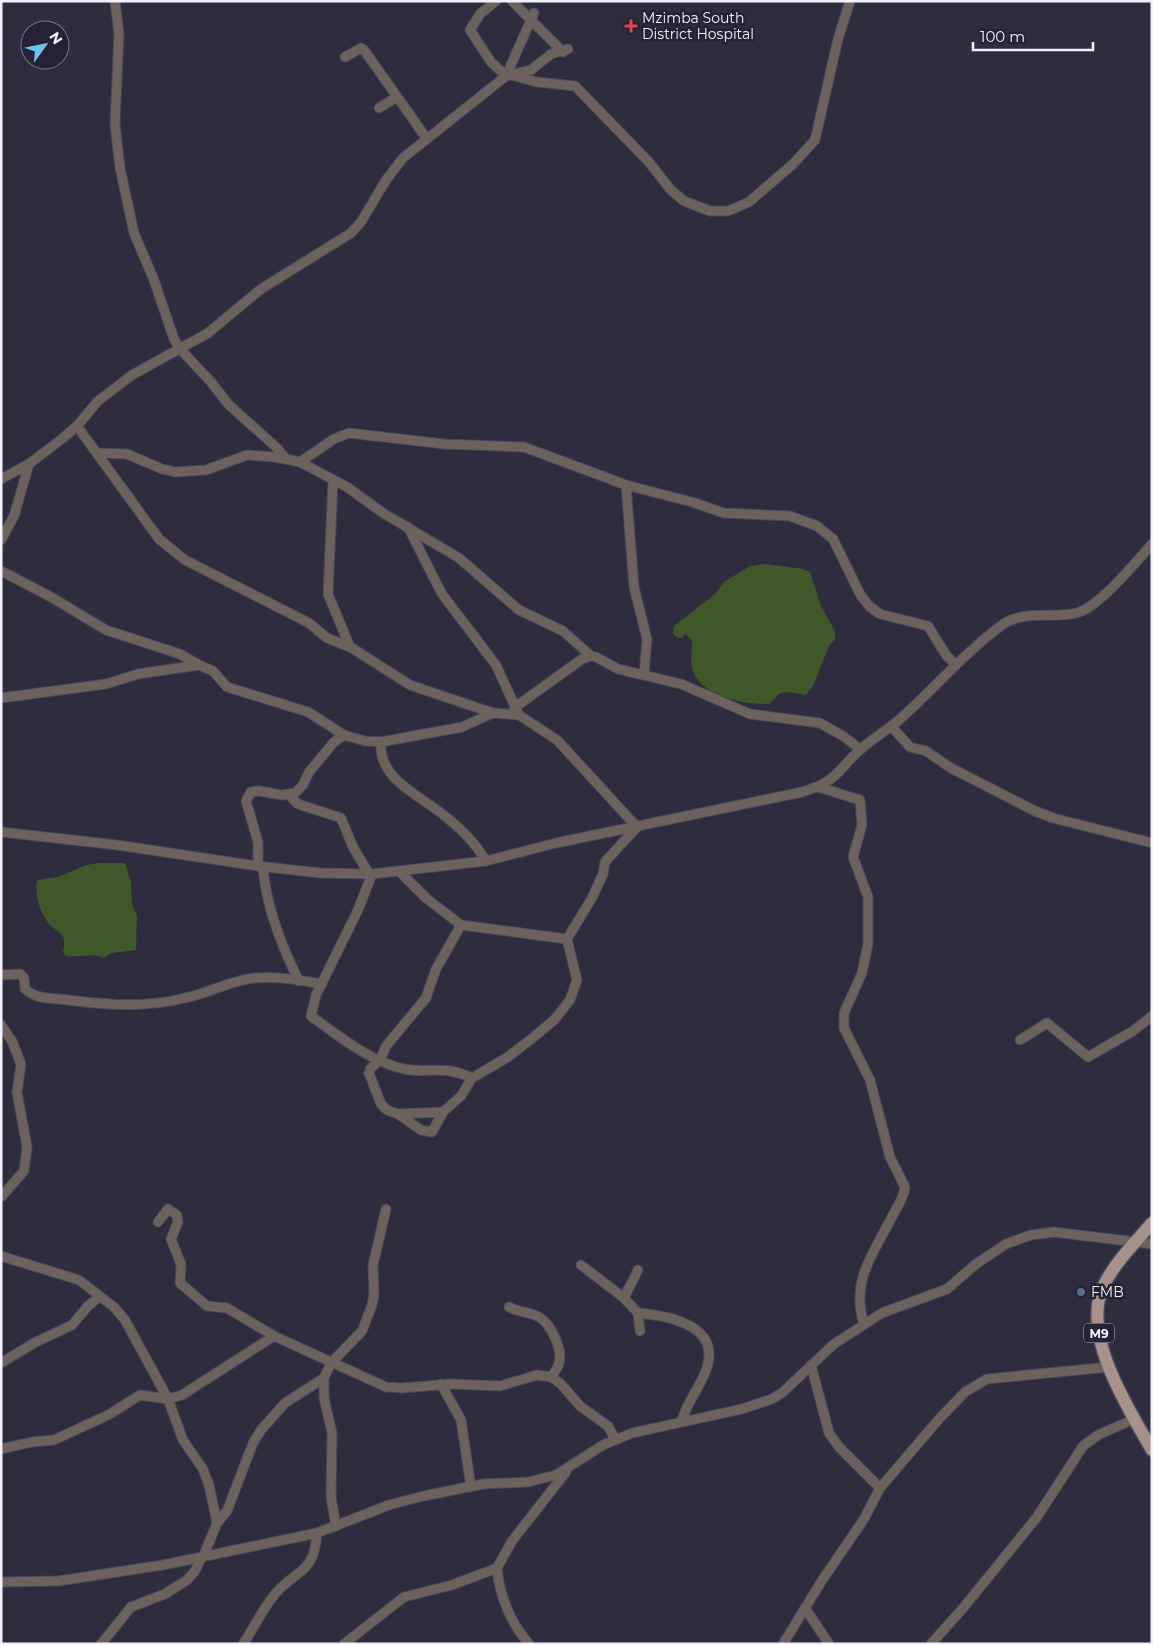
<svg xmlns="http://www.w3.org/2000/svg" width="1153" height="1645" viewBox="0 0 1153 1645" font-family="Montserrat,sans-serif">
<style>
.green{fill:#3f5829}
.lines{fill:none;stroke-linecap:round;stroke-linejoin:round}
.street-casing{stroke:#4a485b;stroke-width:11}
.primary-casing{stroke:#4a485b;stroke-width:15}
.street{stroke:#6d615e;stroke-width:9}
.primary{stroke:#a9918b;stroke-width:12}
.health-dot{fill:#e0444e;stroke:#262236;stroke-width:2}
.service-dot{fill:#5c6f8a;stroke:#262236;stroke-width:2}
.labels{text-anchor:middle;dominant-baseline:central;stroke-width:5;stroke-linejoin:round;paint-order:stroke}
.shield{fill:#262236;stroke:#b6b4c3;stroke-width:1}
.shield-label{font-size:12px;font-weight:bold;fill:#f3f2ff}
.poi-label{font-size:14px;fill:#f3f2ff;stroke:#262236;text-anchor:start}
</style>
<rect width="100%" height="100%" fill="#2f2c40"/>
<g class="green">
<path d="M766 564 803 569 810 572 821 606 835 631V639L829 646 813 686 806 695 786 692 779 694 769 704C744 704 699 698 692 667 690 659 693 648 692 640L685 634 682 638H678L673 634 674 626 715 594 724 582 750 566Z"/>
<path d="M99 863H125L131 882 132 904 137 916 136 950 112 953 103 958C91 952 80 958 66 956L63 952C64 948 65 943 64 940 63 933 56 930 51 926 41 915 34 895 37 881 45 877 52 879 60 876 75 871 83 864 99 863Z"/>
</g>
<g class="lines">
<defs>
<g id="street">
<polyline points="115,1 119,34 115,124 120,168 134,233 154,280 174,339 180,349 211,382 229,405 277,448 286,459"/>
<polyline points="496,1 480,14 470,30 491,62 506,76 531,70 551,54 568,49"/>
<polyline points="512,1 563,52"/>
<polyline points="345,57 361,48 364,50 427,139"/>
<polyline points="511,75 537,82 575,86 648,161 671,190 684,201 710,211 728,211 749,202 793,164 815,140 838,39 850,1"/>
<polyline points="379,108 397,97"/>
<polyline points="77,426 159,539 185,560 309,623 327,638 352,648 410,685 493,713 519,715 557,740 637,827 605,862 603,874 592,898 567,939 461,925 426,898 400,872"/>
<polyline points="98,453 127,454 162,469 175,472 206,470 247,455 275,457 300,462 347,487 383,513 459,558 519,610 563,631 591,656 596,657 618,669 681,684 750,714 820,723 843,736 860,749"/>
<polyline points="300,462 334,439 349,433 444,444 524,447 626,485 692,502 724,513 790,516 817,526 833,539 860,594 869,606 880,614 928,626 946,655 955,664"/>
<polyline points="1,479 29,464 63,438 77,426 98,401 132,375 208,333 261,289 351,233 361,222 386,180 403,158 506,76 534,13"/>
<polyline points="333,480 328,594 350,647"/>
<polyline points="626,485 634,587 647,639 644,675"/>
<polyline points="408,527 442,594 496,665 519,715"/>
<polyline points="1,540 14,516 29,464"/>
<polyline points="1,571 51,597 106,630 180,654 199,665"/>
<polyline points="1,698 106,684 138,674 199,665 213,671 227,687 308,712 344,735"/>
<polyline points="514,708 582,659 591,656"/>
<polyline points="891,726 910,747 926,751 951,768 1035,811 1053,818 1152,843"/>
<path d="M381 742C378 778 417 794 441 813 458 826 475 842 486 861"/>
<path d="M818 787 860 800 862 825 853 857 868 897V944L862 973 844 1013V1028L870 1080 890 1157 905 1187C904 1197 898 1206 893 1215 874 1253 850 1280 864 1324"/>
<polyline points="289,795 298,804 341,818 353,847 369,874"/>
<path d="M1 832 117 845 258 866 320 873 372 874 486 861 556 843 802 792C839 781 837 770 862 748 874 738 887 730 899 720 934 689 964 653 1002 625 1025 609 1052 619 1077 613 1099 607 1135 563 1152 544"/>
<polyline points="258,866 258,842 246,801 251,792 259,791 282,795 295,793 303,785 309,772 334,742 344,735 365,741 381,742 462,727 493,713"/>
<path d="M263 867C266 907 281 945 299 981"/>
<path d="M372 874 358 910 316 995 311 1016C339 1036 369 1061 404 1069 431 1074 442 1064 472 1078"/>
<path d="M1 975 20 974 24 978 25 989C37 1000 54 998 68 1000 108 1005 145 1008 185 998 209 993 229 981 254 978 277 976 299 980 322 984"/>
<polyline points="1,1025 12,1041 21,1064 17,1092 27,1147 24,1171 1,1197"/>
<polyline points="1020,1040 1047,1023 1088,1057 1133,1031 1152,1016"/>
<polyline points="443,1112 398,1114 387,1110 381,1104 369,1073 370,1069 380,1060 386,1046 426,998 436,969 461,925"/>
<polyline points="398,1114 421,1130 432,1132 443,1112 461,1096 472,1078 508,1057 535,1036 554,1020 570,1000 577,980 567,939"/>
<polyline points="158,1222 168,1209 177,1215 178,1222 171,1239 181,1264 180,1283 207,1306 227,1308 274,1336 386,1387 402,1388 451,1384 500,1386 537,1375 551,1377 561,1384 580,1406 608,1426 615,1439"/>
<polyline points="1,1256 79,1280 114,1307 125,1320 168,1399 183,1440 203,1469 209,1485 217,1523 203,1557"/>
<polyline points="581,1265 624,1298"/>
<path d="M638 1270 624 1298 638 1313C672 1316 726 1327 704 1375 697 1391 687 1403 682 1420"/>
<path d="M509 1307C518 1312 530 1312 539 1317 551 1324 563 1350 559 1363 558 1368 554 1373 551 1377"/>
<polyline points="638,1313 640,1331"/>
<polyline points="1,1363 34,1343 72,1325 88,1306 99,1297"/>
<polyline points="811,1365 829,1433 839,1447 880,1488"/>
<polyline points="441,1384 461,1420 471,1487"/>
<polyline points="1,1449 32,1442 54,1440 110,1414 140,1395 168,1399 182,1395 274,1336"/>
<polyline points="217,1523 227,1511 253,1443 261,1430 285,1403 324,1378"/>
<polyline points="336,1526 331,1497 332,1433 324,1398 324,1378 331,1363 362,1331 372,1305 374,1295 373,1265 386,1209"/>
<path d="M497 1568C499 1594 511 1624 529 1644"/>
<polyline points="1,1582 58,1581 163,1565 317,1533 389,1505 419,1497 483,1484 528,1482 556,1475 603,1445 632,1433 742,1409 772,1399 783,1392 834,1344 882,1313 947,1289 976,1264 1006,1244 1031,1235 1054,1232 1152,1244"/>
<polyline points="805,1608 829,1644"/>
<polyline points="101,1644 131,1607 165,1594 187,1580 195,1571 201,1558"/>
<path d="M243 1644C254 1628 263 1608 275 1594 297 1568 314 1575 317 1533"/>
<polyline points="344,1644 404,1597 452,1585 497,1568 512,1541 566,1472"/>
<polyline points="783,1644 821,1582 864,1519 880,1488 939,1419 965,1392 987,1379 1109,1367"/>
<polyline points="931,1644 964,1607 1037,1517 1083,1446 1098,1435 1134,1419"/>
</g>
<path id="primary" d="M1152 1223C1135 1243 1114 1263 1103 1287 1081 1335 1128 1408 1152 1450"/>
</defs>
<use href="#street" class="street-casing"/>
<use href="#primary" class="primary-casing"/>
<use href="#street" class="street"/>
<use href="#primary" class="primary"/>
</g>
<path class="health-dot" d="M628.5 18.5h5v5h5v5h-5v5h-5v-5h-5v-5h5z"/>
<circle class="service-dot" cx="1081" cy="1292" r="5"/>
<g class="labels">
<rect class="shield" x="1084" y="1323.5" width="30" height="19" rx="4"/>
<g class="shield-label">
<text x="1099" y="1333">M9</text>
</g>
<g class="poi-label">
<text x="642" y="18">Mzimba South<tspan x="642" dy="16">District Hospital</tspan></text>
<text x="1091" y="1292">FMB</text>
</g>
</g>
<rect width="1153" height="1645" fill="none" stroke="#f3f2ff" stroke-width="5"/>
<g transform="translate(45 45) rotate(57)"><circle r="24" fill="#262236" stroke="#787586"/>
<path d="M0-4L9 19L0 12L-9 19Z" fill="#6cc3f2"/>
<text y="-8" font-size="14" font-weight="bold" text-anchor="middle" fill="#f3f2ff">N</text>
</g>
<path d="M973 42v8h120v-8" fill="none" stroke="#f3f2ff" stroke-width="2.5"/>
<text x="980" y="42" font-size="15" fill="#f3f2ff" stroke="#262236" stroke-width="4" paint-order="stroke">100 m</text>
</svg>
